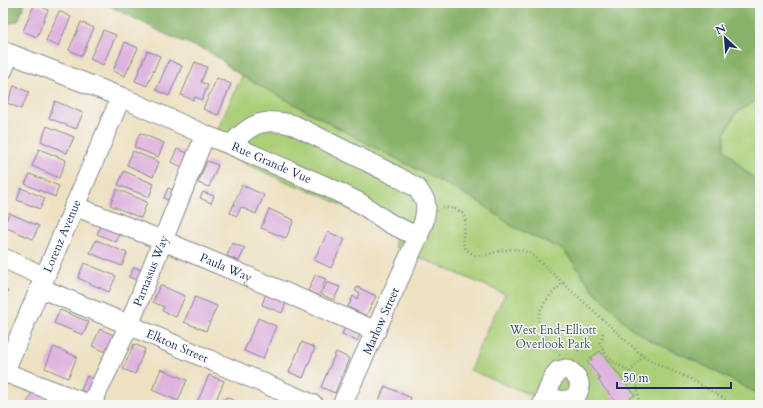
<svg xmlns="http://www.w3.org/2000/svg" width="763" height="408" viewBox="0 0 763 408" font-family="Cardo,serif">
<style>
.green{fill:#abcf79;stroke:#637f6c}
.forest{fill:#88b269;stroke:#527064}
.building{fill:#dfb3df}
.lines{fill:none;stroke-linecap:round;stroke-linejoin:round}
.minor-casing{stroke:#848890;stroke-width:21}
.path{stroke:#848890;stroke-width:2.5;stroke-dasharray:1 3;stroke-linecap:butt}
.minor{stroke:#fff;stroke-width:19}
.labels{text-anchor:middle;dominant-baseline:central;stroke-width:3;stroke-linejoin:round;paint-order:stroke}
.street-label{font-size:12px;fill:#1b2f5e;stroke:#f6f6f2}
.park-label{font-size:12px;fill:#3f5765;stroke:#f6f6f2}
</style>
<rect width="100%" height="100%" fill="#f6f6f2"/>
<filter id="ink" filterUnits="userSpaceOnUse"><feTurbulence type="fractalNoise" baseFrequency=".025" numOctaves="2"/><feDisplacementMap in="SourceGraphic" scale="8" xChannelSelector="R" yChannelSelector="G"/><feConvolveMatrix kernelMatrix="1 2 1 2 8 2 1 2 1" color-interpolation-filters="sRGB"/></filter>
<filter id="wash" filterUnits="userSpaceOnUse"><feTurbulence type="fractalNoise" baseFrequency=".012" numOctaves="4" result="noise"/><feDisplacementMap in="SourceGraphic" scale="16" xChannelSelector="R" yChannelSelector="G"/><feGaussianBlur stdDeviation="0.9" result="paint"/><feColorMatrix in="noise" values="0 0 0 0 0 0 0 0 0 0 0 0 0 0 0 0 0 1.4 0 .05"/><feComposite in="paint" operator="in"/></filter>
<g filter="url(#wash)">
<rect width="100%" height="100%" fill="#eee1c2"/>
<g class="green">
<polygon points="242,76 359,139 481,203 512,226 536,238 559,248 566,253 595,292 630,327 664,347 690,358 760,395 760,405 540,405 536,397 470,370 486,331 505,294 395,247 395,239 394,236 382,225 319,194 287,182 214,150 219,126"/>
<polygon points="760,98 760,182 745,171 725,149 725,133 736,113"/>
</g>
<g class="forest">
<polygon points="3,3 25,3 18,21 3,25"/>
<polygon points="104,3 760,3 760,98 736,113 725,133 725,149 745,171 760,182 760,395 690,358 649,340 630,327 595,292 566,253 559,248 536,238 512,226 481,203 359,139 242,76 230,68 220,59 207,51 169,36"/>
</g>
<g id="blocks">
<g class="building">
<polygon points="35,3 48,10 37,37 23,31"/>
<polygon points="59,11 71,17 58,46 46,41"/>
<polygon points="81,22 94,28 82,56 69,50"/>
<polygon points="103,30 116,35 103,65 90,59"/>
<polygon points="125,42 138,48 125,76 113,71"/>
<polygon points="147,51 160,56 147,86 135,81"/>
<polygon points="169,60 182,66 169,96 156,90"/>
<polygon points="195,62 207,67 201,82 208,85 202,100 195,97 193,100 181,95"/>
<polygon points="217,78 231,84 218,115 203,109"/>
<polygon points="14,86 29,92 21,109 7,103"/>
<polygon points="55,101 83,113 76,129 49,118"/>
<polygon points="47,126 74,137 67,153 41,141"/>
<polygon points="140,133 164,143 158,157 134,147"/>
<polygon points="3,140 8,142 3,154"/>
<polygon points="39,149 66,160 59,178 32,166"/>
<polygon points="177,149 193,155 187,169 171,162"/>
<polygon points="133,151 159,162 153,177 127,165"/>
<polygon points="207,161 218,165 209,187 198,183"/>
<polygon points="124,171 154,184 149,197 118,185"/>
<polygon points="30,174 59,186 55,197 25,184"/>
<polygon points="242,185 264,195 256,214 241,207 237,216 230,213"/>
<polygon points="21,188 45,198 40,209 17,200"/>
<polygon points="168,188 180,193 175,204 164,198"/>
<polygon points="117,189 147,202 141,218 110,205"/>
<polygon points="203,192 214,196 211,203 200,198"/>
<polygon points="269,209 294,220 286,238 261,228"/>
<polygon points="9,213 39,226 33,239 4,227"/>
<polygon points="102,222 121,230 116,242 97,234"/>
<polygon points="328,232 345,239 331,268 314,260"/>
<polygon points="96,240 127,253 122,266 90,253"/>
<polygon points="232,243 245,248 239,261 227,256"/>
<polygon points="84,263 116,276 109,292 78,278"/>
<polygon points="134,267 145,271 141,282 129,277"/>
<polygon points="315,275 326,279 319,296 308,291"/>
<polygon points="327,282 340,287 334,300 322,295"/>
<polygon points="160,285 185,296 176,317 162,311 164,307 153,302"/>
<polygon points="357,287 376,296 366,316 348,307 353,296 357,299 360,293 355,291"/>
<polygon points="3,289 8,291 3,303"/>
<polygon points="266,293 286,302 282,313 262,305"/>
<polygon points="195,297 217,306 206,331 184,322"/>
<polygon points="60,310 89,322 83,335 54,323"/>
<polygon points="258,318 276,326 263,359 244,351"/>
<polygon points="346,326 361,333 357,341 342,334"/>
<polygon points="100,329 116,336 109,353 92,346"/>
<polygon points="302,342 315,348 303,378 289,372"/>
<polygon points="134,344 145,349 135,374 123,369"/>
<polygon points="54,347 77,357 68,378 45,368"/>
<polygon points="600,351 635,395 625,402 624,400 619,403 617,400 615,401 598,380 601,379 587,362 592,359 590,358"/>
<polygon points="336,352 349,358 335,393 321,387"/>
<polygon points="161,369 187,380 178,401 152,390"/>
<polygon points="209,375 224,381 214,405 196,405"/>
<polygon points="87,376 95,380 89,394 81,390"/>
<polygon points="385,386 411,398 408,405 377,405"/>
<polygon points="32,392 56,402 55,405 26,405"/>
<polygon points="226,397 245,405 222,405"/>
</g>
</g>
</g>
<g filter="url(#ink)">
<use href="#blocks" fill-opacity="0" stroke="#848890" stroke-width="1"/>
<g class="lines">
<defs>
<g id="minor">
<path id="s1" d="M3 51 121 97 205 135 231 145 332 189 360 203 389 223 418 237"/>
<polyline points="3,70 9,54"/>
<path d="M231 145C250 123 265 117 294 125L398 177 417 188 425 200 426 209 424 221 418 237 342 405"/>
<path id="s2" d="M74 206 164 241 376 331"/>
<polyline points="3,258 45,277"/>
<path id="s3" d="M40 288 129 325 314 405"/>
<polyline points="4,372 90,405"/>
<path id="s4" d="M3 375 121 97"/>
<path id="s5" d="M91 405 129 325 205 135"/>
<path d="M542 405 553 378 558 371 566 369C578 374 584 386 575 397 565 403 557 400 546 396"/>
</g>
</defs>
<use href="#minor" class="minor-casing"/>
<g class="path">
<path d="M443 207C446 208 451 208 455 209 479 218 450 240 471 253 486 263 505 240 531 254L563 283"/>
<polyline points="602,338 603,331"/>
<path d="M599 342C602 349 606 356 612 360 622 369 631 368 636 383 639 390 638 398 639 405"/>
<path d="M560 355C554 347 547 340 542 332 531 312 550 295 563 283L643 356 653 362 690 379 735 405"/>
<polyline points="577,355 578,351 592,345"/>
<polyline points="630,372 643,356"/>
</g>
<use href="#minor" class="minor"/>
</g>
</g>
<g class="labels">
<g class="street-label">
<text stroke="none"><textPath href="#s1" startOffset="291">Rue Grande Vue</textPath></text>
<text stroke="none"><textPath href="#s4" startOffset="151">Lorenz Avenue</textPath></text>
<text stroke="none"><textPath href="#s2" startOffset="164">Paula Way</textPath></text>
<text stroke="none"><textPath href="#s5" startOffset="147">Parnassus Way</textPath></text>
<text transform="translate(381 321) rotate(-66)">Marlow Street</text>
<text stroke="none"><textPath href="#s3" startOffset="149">Elkton Street</textPath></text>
</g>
<g class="park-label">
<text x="553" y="330">West End-Elliott<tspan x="553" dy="14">Overlook Park</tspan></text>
</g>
</g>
<rect width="763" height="408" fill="none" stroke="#f6f6f2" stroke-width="16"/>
<g transform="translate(725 38) rotate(334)" stroke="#f6f6f2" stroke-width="3" paint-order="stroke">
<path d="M0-3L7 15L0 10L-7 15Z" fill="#1b2f5e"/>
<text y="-6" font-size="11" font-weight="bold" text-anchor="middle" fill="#1b2f5e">N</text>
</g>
<path d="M617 382v6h114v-6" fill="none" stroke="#1b2f5e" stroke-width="2"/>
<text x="623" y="382" font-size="12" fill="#1b2f5e" stroke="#f6f6f2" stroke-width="3" paint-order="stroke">50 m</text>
</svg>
